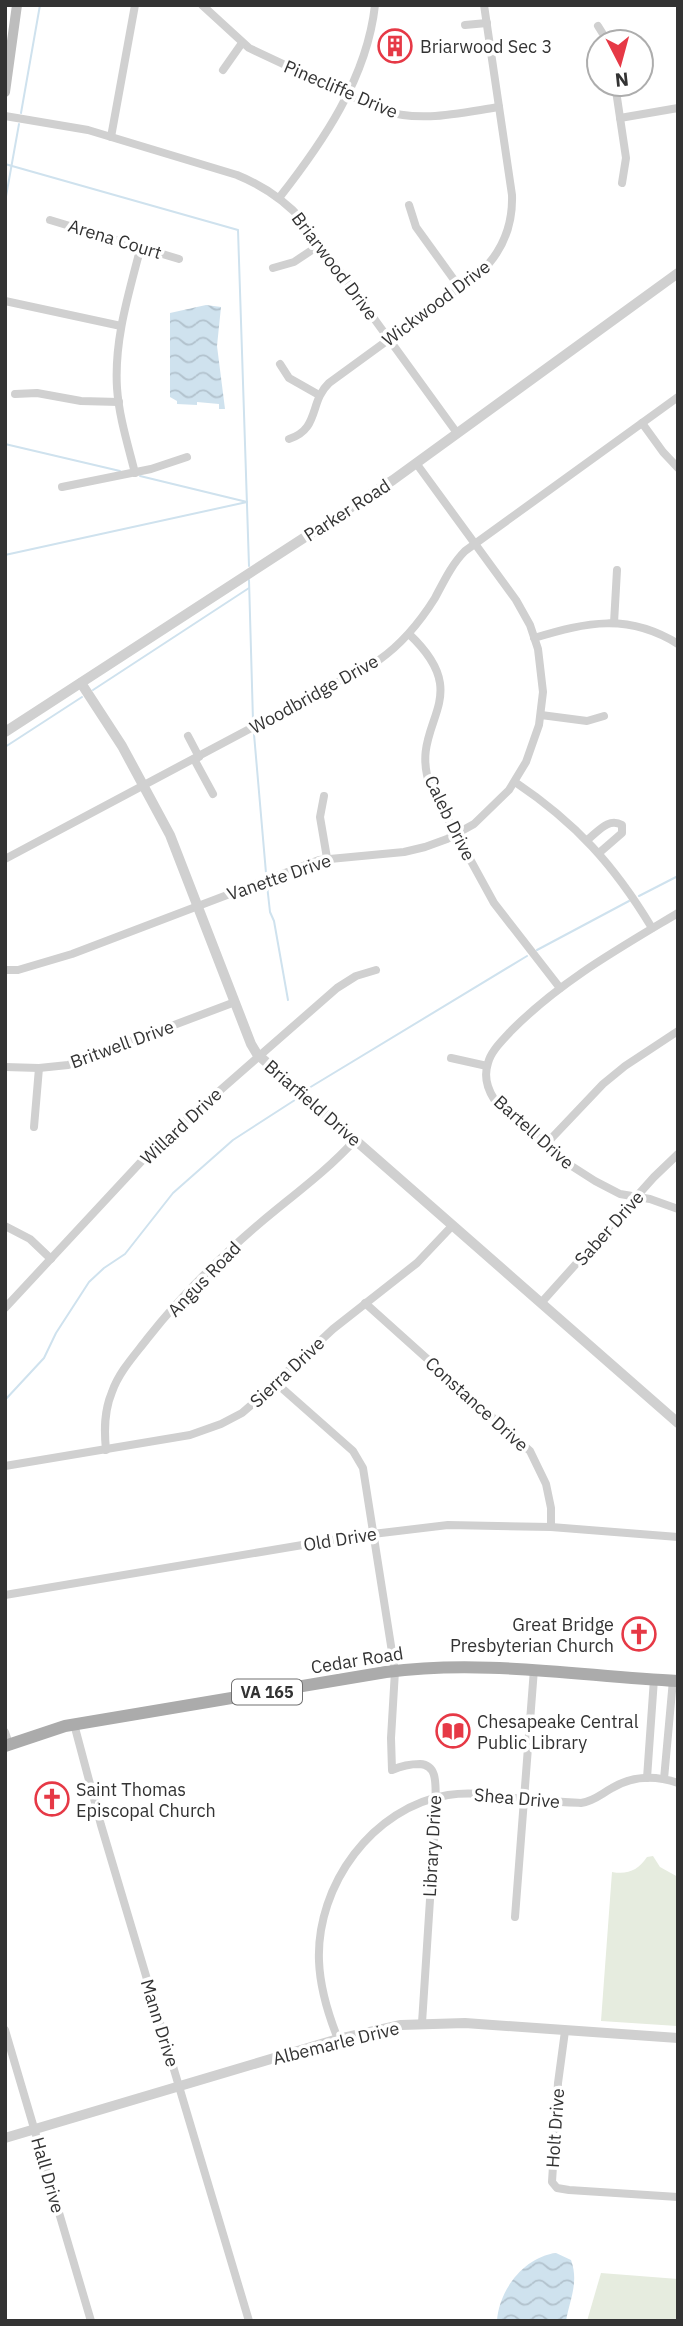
<svg xmlns="http://www.w3.org/2000/svg" width="683" height="2326" viewBox="0 0 683 2326" font-family="'IBM Plex Sans',sans-serif">
<style>
.green{fill:#e6ecdf}
.water{fill:url(#water-waves)}
.lines{fill:none;stroke-linecap:round;stroke-linejoin:round}
.stream{stroke:#cfe2ee;stroke-width:2}
.minor{stroke:#d0d0d0;stroke-width:8}
.tertiary{stroke:#d0d0d0;stroke-width:10}
.secondary{stroke:#bdbdbd;stroke-width:10}
.primary{stroke:#ababab;stroke-width:12}
.labels{text-anchor:middle;dominant-baseline:central;stroke-width:7;stroke-linejoin:round;paint-order:stroke}
.shield{fill:#fff;stroke:#707070;stroke-width:2}
.shield-label{font-size:16px;font-weight:bold;fill:#333}
.poi-label{font-size:18px;fill:#333;stroke:#fff;text-anchor:start}
.street-label{font-size:18px;fill:#333;stroke:#fff}
</style>
<defs>
<pattern id="water-waves" width="16" height="10" patternUnits="userSpaceOnUse" patternTransform="scale(1.75)"><rect width="16" height="10" fill="#cfe2ee"/><path d="M0 5q4-4 8 0t8 0" fill="none" stroke="#b2c2cd"/></pattern>
</defs>
<rect width="100%" height="100%" fill="#fff"/>
<g class="green">
<path d="M653 1856 660 1867 678 1877 677 2026 601 2021 612 1872C628 1875 638 1870 647 1857Z"/>
<polygon points="601,2273 678,2279 678,2321 587,2321"/>
</g>
<g class="water">
<polygon points="206,305 221,307 217,346 225,409 219,409 219,404 197,402 197,405 177,404 177,401 170,397 170,313"/>
<path d="M556 2253 571 2260C579 2282 570 2299 566 2321H497C499 2290 524 2257 556 2253Z"/>
</g>
<g class="lines">
<g class="stream">
<polyline points="21,113 40,5"/>
<polyline points="5,164 238,230 249,566"/>
<polyline points="5,202 19,124"/>
<polyline points="5,444 120,471"/>
<polyline points="140,476 247,502"/>
<polyline points="5,555 247,502"/>
<polyline points="249,580 253,721"/>
<polyline points="93,690 249,588"/>
<polyline points="254,734 266,873"/>
<polyline points="5,747 82,697"/>
<polyline points="267,885 270,912 274,921 288,1000"/>
<polyline points="639,896 678,876"/>
<polyline points="537,950 629,901"/>
<polyline points="304,1091 527,956"/>
<polyline points="5,1400 44,1358 56,1333 89,1282 104,1268 125,1254 173,1193 233,1140 298,1098"/>
</g>
<g class="minor">
<path d="M202 5 249 48 381 110C420 123 459 113 499 107"/>
<polyline points="465,25 487,23"/>
<polyline points="598,26 608,42"/>
<polyline points="223,70 242,43"/>
<polyline points="615,84 626,158 622,183"/>
<path d="M5 116 88 130 237 175C264 186 285 200 304 222L457 433"/>
<polyline points="620,118 678,108"/>
<polyline points="111,137 135,5"/>
<path d="M279 198C323 142 367 78 375 5"/>
<polyline points="409,205 416,227 460,288"/>
<polyline points="50,220 179,259"/>
<polyline points="273,268 294,262 321,244"/>
<polyline points="5,301 121,326"/>
<polyline points="280,364 289,378 319,395"/>
<polyline points="15,394 37,393 81,401 119,402"/>
<polyline points="642,423 663,452 678,468"/>
<path d="M289 439C320 429 309 402 329 383L480 273C502 252 513 226 512 195L484 5"/>
<path d="M135 473C128 445 119 417 117 388 114 339 129 293 141 246"/>
<polyline points="62,487 151,469 187,457"/>
<polyline points="614,623 617,570"/>
<path d="M409 634C480 701 405 722 431 788L494 903 560 988"/>
<path d="M534 638C587 622 628 613 678 644"/>
<polyline points="541,715 587,721 604,716"/>
<polyline points="188,736 199,757"/>
<polyline points="194,759 213,794"/>
<path d="M515 782C576 823 614 865 652 928"/>
<polyline points="324,796 320,817 327,858"/>
<path d="M587 840C598 832 608 817 622 825V833L599 853"/>
<path d="M5 859 379 660C403 643 420 622 435 598 444 581 452 564 465 551L678 397"/>
<path d="M678 913C618 949 559 982 510 1032 502 1041 491 1051 488 1063 484 1075 487 1088 494 1099L570 1165 595 1181 620 1194 650 1199 678 1209"/>
<polyline points="5,970 18,970 72,954 319,860 404,852 425,847 447,839 474,824 509,790 526,762 539,725 543,692 538,649 530,625 516,600 416,463"/>
<polyline points="451,1058 487,1066"/>
<polyline points="5,1067 39,1068 68,1065 235,1002"/>
<polyline points="34,1127 39,1068"/>
<polyline points="546,1144 603,1084 625,1066 678,1031"/>
<polyline points="5,1226 30,1239 51,1259"/>
<polyline points="365,1303 530,1451 546,1484 551,1508 551,1527"/>
<polyline points="541,1303 654,1177 678,1154"/>
<polyline points="5,1308 152,1150 337,988 356,976 376,970"/>
<path d="M276 1383 353 1451 363 1468 395 1671 391 1738 392 1770C401 1766 409 1764 420 1764 441 1765 434 1793 436 1807L422 2023"/>
<path d="M106 1450C104 1430 104 1411 112 1392 119 1372 134 1356 147 1339 180 1297 219 1258 259 1224 292 1196 326 1172 355 1140"/>
<polyline points="5,1466 190,1435 221,1424 242,1413 257,1400 333,1329 417,1263 452,1226"/>
<polyline points="5,1595 356,1536 448,1525 551,1527 678,1537"/>
<polyline points="74,1724 101,1825 249,2321"/>
<polyline points="5,1732 9,1744"/>
<polyline points="647,1778 654,1679"/>
<polyline points="664,1779 673,1680"/>
<polyline points="515,1917 534,1669"/>
<polyline points="5,2030 91,2321"/>
<polyline points="565,2031 558,2083 552,2182 557,2188 569,2190 678,2197"/>
<path d="M338 2039C328 2014 320 1988 319 1961 316 1885 373 1807 448 1795 474 1791 497 1796 523 1799 542 1801 562 1802 581 1803 594 1801 601 1794 612 1788 632 1776 655 1775 678 1783"/>
</g>
<g class="tertiary">
<polyline points="81,683 122,746 170,835 251,1044 257,1054 678,1423"/>
<polyline points="5,732 393,480 678,273"/>
<polyline points="5,2138 338,2039 401,2025 465,2023 678,2038"/>
</g>
<polyline class="secondary" points="5,92 17,5"/>
<path class="primary" d="M5 1746 65 1726 386 1672C484 1659 580 1676 678 1681"/>
</g>
<defs>
<symbol id="building-ring" viewBox="-11 -11 22 22"><circle r="9.5" fill="#fff" stroke="#e63946" stroke-width="1.5"/><path d="M-4-6H4V6H1V3H-1V6H-4ZM-2.5-4.3h1.7v1.8h-1.7ZM.8-4.3h1.7v1.8H.8ZM-2.5-1h1.7V.8h-1.7ZM.8-1h1.7V.8H.8Z" fill="#e63946"/></symbol>
<symbol id="church-ring" viewBox="-11 -11 22 22"><circle r="9.5" fill="#fff" stroke="#e63946" stroke-width="1.5"/><path d="M-1.2-6h2.4v3.5h3.3v2.4h-3.3V6h-2.4V-.1h-3.3v-2.4h3.3Z" fill="#e63946"/></symbol>
<symbol id="library-ring" viewBox="-11 -11 22 22"><circle r="9.5" fill="#fff" stroke="#e63946" stroke-width="1.5"/><path d="M-6-4Q-3-5.5-.7-3.5V5Q-3 3-6 4ZM6-4Q3-5.5 .7-3.5V5Q3 3 6 4Z" fill="#e63946"/></symbol>
</defs>
<g fill-rule="evenodd">
<use href="#building-ring" x="376" y="27" width="38" height="38"/>
<use href="#church-ring" x="620" y="1615" width="38" height="38"/>
<use href="#library-ring" x="434" y="1712" width="38" height="38"/>
<use href="#church-ring" x="33" y="1780" width="38" height="38"/>
</g>
<g class="labels">
<rect class="shield" x="232" y="1679.5" width="70" height="25" rx="5"/>
<g class="shield-label">
<text x="267" y="1692">VA 165</text>
</g>
<g class="poi-label">
<text x="420" y="46">Briarwood Sec 3</text>
<text x="614" y="1624" text-anchor="end">Great Bridge<tspan x="614" dy="21">Presbyterian Church</tspan></text>
<text x="477" y="1721">Chesapeake Central<tspan x="477" dy="21">Public Library</tspan></text>
<text x="76" y="1789">Saint Thomas<tspan x="76" dy="21">Episcopal Church</tspan></text>
</g>
<g class="street-label">
<text transform="translate(341 89) rotate(23)">Pinecliffe Drive</text>
<text transform="translate(115 239) rotate(17)">Arena Court</text>
<text transform="translate(335 266) rotate(53)">Briarwood Drive</text>
<text transform="translate(436 303) rotate(-37)">Wickwood Drive</text>
<text transform="translate(347 510) rotate(-33)">Parker Road</text>
<text transform="translate(314 694) rotate(-29)">Woodbridge Drive</text>
<text transform="translate(450 818) rotate(64)">Caleb Drive</text>
<text transform="translate(279 877) rotate(-19)">Vanette Drive</text>
<text transform="translate(122 1044) rotate(-20)">Britwell Drive</text>
<text transform="translate(313 1103) rotate(41)">Briarfield Drive</text>
<text transform="translate(181 1126) rotate(-43)">Willard Drive</text>
<text transform="translate(534 1132) rotate(42)">Bartell Drive</text>
<text transform="translate(609 1228) rotate(-48)">Saber Drive</text>
<text transform="translate(204 1279) rotate(-46)">Angus Road</text>
<text transform="translate(287 1372) rotate(-43)">Sierra Drive</text>
<text transform="translate(477 1404) rotate(42)">Constance Drive</text>
<text transform="translate(340 1539) rotate(-9)">Old Drive</text>
<text transform="translate(357 1660) rotate(-9)">Cedar Road</text>
<text transform="translate(517 1798) rotate(5)">Shea Drive</text>
<text transform="translate(432 1846) rotate(-87)">Library Drive</text>
<text transform="translate(160 2023) rotate(73)">Mann Drive</text>
<text transform="translate(336 2043) rotate(-14)">Albemarle Drive</text>
<text transform="translate(555 2128) rotate(-86)">Holt Drive</text>
<text transform="translate(48 2175) rotate(74)">Hall Drive</text>
</g>
</g>
<rect width="683" height="2326" fill="none" stroke="#333333" stroke-width="14"/>
<g transform="translate(620 63) rotate(174)"><circle r="33" fill="#ffffff" stroke="#adadad" stroke-width="2"/>
<path d="M0-5L12 26L0 18L-12 26Z" fill="#e63946"/>
<text y="-10" font-size="19" font-weight="bold" text-anchor="middle" fill="#333333">N</text>
</g>
</svg>
